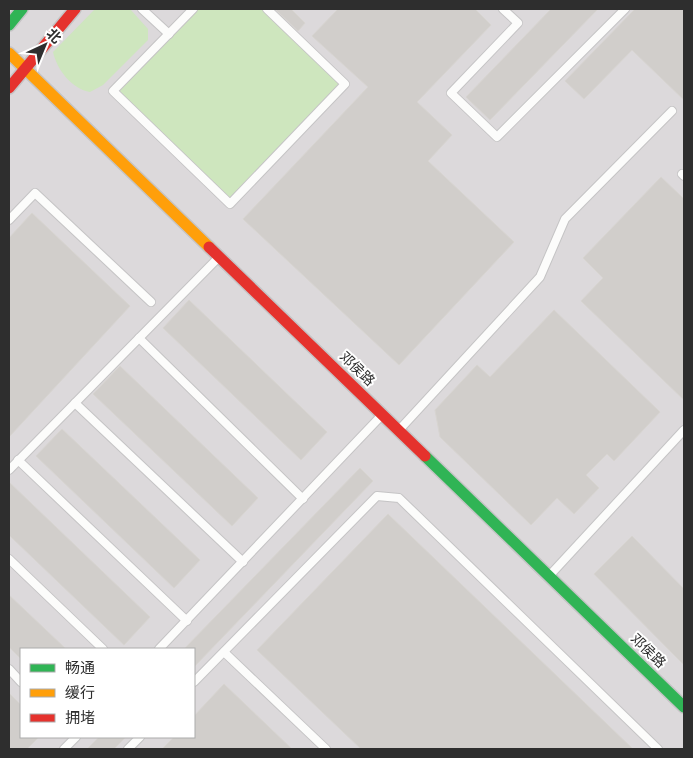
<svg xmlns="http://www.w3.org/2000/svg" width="693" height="758" viewBox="0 0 693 758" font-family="'Sofia Sans Condensed','Noto Sans SC',sans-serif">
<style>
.industrial{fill:#dcd9db;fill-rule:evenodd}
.green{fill:#cee6be}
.building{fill:#d1cecb;stroke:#d7d4d0}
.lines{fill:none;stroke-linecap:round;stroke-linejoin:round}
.lane-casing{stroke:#c5c4c5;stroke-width:10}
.fast-casing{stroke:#c5c4c5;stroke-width:14}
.slow-casing{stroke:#c5c4c5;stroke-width:14}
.jam-casing{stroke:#c5c4c5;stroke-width:14}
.lane{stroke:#fcfcfb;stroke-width:8}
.fast{stroke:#30b455;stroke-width:11}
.slow{stroke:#ff9f0a;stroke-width:11}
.jam{stroke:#e5322d;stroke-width:11}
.labels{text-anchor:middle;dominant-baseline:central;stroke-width:4;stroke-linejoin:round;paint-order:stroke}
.street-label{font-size:14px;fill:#2e2e2e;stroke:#fff}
</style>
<rect width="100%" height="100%" fill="#ece8e4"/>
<path class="industrial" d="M9 9H684V749H9ZM21 649H194V737H21Z"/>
<g class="green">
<path d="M95 9H130L148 29V40L103 85 90 92C72 89 57 70 53 52Z"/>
<polygon points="193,9 267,9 345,84 230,204 113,91"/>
</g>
<g class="building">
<polygon points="275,9 291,9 305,23 298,31"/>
<polygon points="338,9 475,9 491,25 417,102 452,135 428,161 514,242 399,365 243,219 368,87 312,36"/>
<polygon points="551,9 598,9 490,120 466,97"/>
<polygon points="635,9 684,9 684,100 632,50 584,99 565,81"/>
<polygon points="661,177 684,199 684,400 581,301 603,278 583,258"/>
<polygon points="32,213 130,306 9,437 9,238"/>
<polygon points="189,300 327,432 301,460 163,328"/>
<polygon points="554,310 660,412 614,461 607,454 586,475 599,488 574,514 557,498 531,525 440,437 435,410 477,365 490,377"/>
<polygon points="120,366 258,498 232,526 93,394"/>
<polygon points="62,429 200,560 174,588 36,456"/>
<polygon points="360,468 373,481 194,667 194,649 184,649"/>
<polygon points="9,482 150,617 124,645 9,535"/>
<polygon points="388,514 633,749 361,749 257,650"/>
<polygon points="632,536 684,589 684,665 594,574"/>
<polygon points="9,595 66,649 21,649 21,659 9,647"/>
<polygon points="224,684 292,749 162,749 174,737 194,737 194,716"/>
<polygon points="9,693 21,705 21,737 39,737 27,749 9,749"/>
<polygon points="99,737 126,737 114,749 87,749"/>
</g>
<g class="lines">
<defs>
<g id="lane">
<polyline points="142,9 169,34"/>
<polyline points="193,9 113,91 230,204 345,84 267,9"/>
<polyline points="503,9 518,23 451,93 497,137 625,9"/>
<polyline points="682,174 684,176"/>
<polyline points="9,220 35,193 151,302"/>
<polyline points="139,338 303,499"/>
<polyline points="75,403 243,562"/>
<polyline points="400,429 540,277 565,219 672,111"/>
<polyline points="18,460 187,621"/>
<polyline points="9,470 218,258"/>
<polyline points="9,559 103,649"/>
<polyline points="550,575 684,430"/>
<polyline points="159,649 381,416"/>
<polyline points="224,652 326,749"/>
<polyline points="9,669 21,682"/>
<polyline points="194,682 377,496 399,498 658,749"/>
<polyline points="64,749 76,737"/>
<polyline points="128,749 140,737"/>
</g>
<g id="fast">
<polyline points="9,25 22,9"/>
<polyline points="425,456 684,707"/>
</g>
<polyline id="slow" points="9,53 209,247"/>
<g id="jam">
<polyline points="9,88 75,9"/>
<polyline points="209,247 425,456"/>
</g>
</defs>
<use href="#lane" class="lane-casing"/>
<use href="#fast" class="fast-casing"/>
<use href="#slow" class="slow-casing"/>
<use href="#jam" class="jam-casing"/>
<use href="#lane" class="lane"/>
<use href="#fast" class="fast"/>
<use href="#slow" class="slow"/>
<use href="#jam" class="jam"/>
</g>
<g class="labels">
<g class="street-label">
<text transform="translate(357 369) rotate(44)">邓侯路</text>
<text transform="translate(648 651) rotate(44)">邓侯路</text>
</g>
</g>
<rect width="693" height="758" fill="none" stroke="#2e2e2e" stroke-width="20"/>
<rect x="20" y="648" width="175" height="90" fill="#ffffff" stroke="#ababab"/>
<rect x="30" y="664" width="25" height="8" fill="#30b455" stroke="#ababab"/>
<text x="65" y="673" font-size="15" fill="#2e2e2e">畅通</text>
<rect x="30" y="689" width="25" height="8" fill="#ff9f0a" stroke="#ababab"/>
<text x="65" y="698" font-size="15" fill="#2e2e2e">缓行</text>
<rect x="30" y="714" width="25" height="8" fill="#e5322d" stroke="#ababab"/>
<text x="65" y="723" font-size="15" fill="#2e2e2e">拥堵</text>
<g transform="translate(45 45) rotate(44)" stroke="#ffffff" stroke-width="4" paint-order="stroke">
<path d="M0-4L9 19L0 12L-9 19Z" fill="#2e2e2e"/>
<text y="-8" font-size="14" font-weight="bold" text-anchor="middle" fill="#2e2e2e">北</text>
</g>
</svg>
